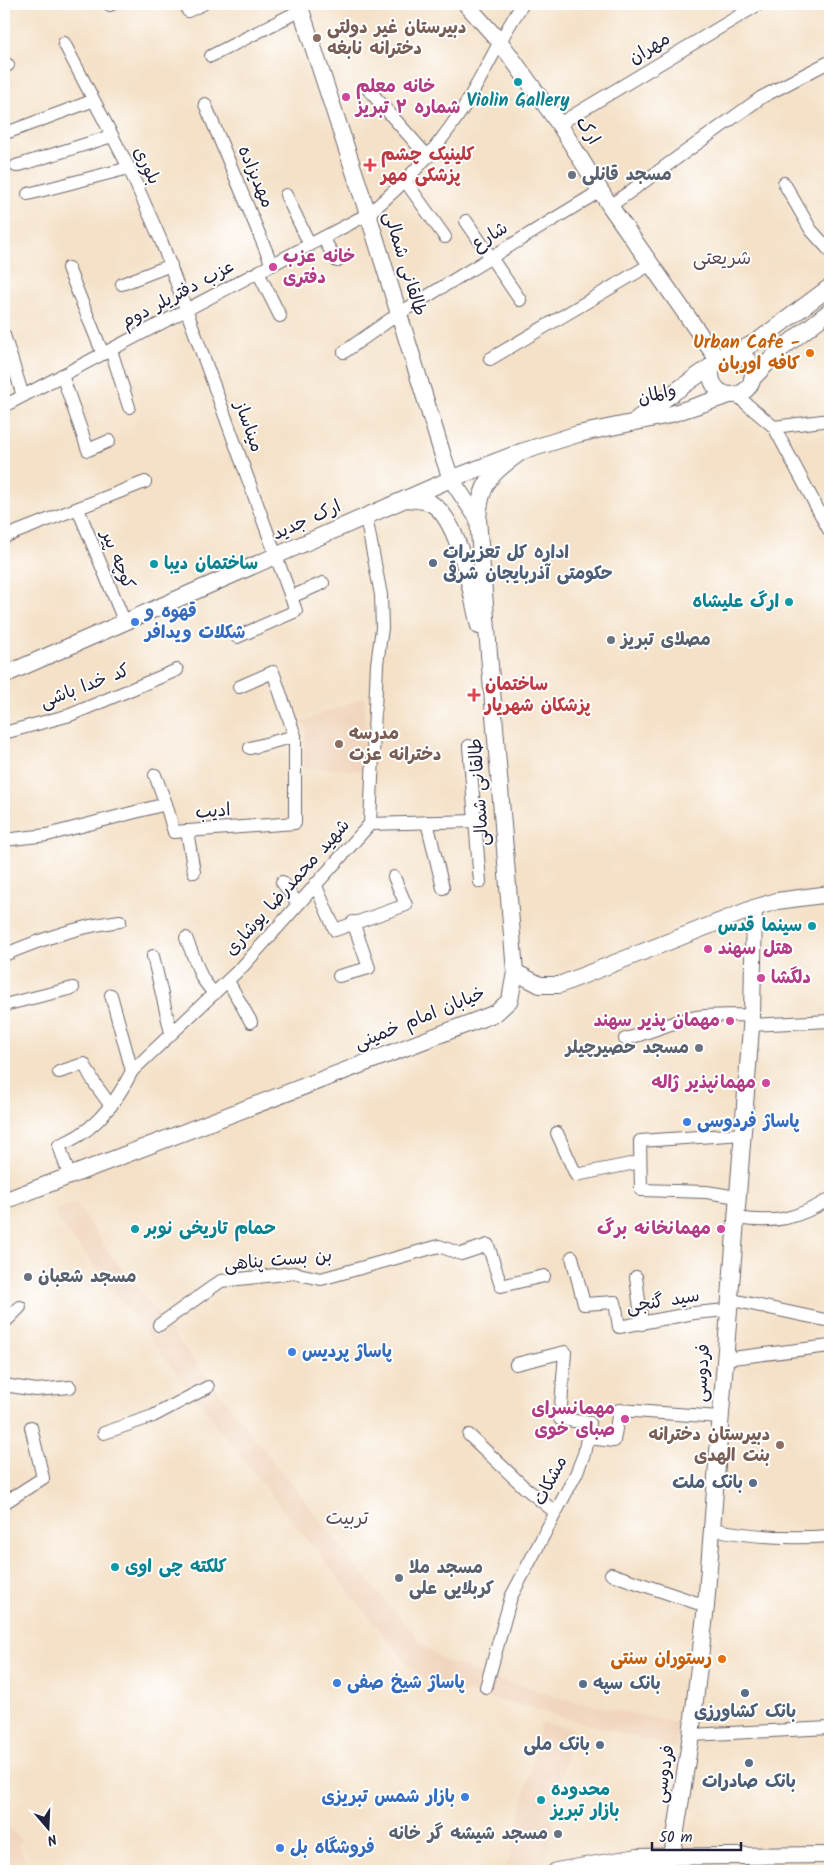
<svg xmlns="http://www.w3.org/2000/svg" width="834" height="1875" viewBox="0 0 834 1875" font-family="Kalam,'Playpen Sans Arabic',sans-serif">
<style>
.built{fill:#f1d5bd}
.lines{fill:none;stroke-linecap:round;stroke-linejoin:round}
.minor-casing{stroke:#6c656c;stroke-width:14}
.major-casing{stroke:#6c656c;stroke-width:18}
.minor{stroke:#fff;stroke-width:12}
.major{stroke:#fff;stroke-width:16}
.education-dot{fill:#8d6e63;stroke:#fff;stroke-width:2}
.culture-dot{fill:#0f9aa8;stroke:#fff;stroke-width:2}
.hotel-dot{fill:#d1479c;stroke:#fff;stroke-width:2}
.health-dot{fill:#e0444e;stroke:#fff;stroke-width:2}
.worship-dot{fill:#6b7280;stroke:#fff;stroke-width:2}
.food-dot{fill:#e8710a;stroke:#fff;stroke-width:2}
.service-dot{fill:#5c6f8a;stroke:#fff;stroke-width:2}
.shop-dot{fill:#3f7fe0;stroke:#fff;stroke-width:2}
.labels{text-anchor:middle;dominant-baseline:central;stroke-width:4;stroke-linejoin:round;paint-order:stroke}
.education-label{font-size:18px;font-weight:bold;fill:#785e54;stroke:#fff;text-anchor:start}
.street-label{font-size:18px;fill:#22223b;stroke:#fff}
.hotel-label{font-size:18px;font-weight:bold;fill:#b23c85;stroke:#fff;text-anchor:start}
.culture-label{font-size:18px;font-weight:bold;fill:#0d838f;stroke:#fff;text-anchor:start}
.health-label{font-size:18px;font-weight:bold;fill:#be3a42;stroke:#fff;text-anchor:start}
.worship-label{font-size:18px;font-weight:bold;fill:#5b616d;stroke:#fff;text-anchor:start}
.food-label{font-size:18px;font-weight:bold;fill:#c56008;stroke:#fff;text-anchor:end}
.service-label{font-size:18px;font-weight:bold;fill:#4e5e75;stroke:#fff;text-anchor:start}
.shop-label{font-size:18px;font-weight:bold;fill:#366cbe;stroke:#fff;text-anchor:start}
.neighbourhood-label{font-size:19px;fill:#604c58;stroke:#fff}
</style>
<rect width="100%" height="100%" fill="#fff"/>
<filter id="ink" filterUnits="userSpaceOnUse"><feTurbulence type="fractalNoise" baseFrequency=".02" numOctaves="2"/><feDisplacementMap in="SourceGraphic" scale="10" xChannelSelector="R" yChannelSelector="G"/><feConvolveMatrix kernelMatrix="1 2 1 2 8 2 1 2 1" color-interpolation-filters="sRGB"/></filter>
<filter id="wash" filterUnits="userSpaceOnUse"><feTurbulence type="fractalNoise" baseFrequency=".0096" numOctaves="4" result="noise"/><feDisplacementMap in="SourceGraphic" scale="20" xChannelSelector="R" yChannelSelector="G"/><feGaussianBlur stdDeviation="1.12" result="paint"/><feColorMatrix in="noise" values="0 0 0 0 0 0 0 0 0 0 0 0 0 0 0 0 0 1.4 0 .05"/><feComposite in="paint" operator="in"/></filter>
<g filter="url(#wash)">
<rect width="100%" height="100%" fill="#f4e1c7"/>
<g class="built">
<polygon points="364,697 366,771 303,767 306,730 302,722"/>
<polygon points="75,1202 108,1251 298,1493 384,1600 425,1647 445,1661 496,1680 526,1687 558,1698 678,1723 677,1749 516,1704 430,1683 408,1665 237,1452 53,1213"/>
<polygon points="541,1723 571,1728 544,1871 504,1871 511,1854"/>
<polygon points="4,1821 8,1823 6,1826 22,1840 18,1843 26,1863 36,1863 33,1871 4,1871"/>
</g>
</g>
<g filter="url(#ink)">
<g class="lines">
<defs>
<g id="minor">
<polyline points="110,5 112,4"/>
<polyline points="188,11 203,4"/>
<polyline points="64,43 129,168 162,243 291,597"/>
<polyline points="211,56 301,10"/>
<polyline points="4,67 8,65"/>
<polyline points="368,89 428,157"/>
<polyline points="205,104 272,265"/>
<polyline points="559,124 759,4"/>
<polyline points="4,126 6,133 92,101"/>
<polyline points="16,166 112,136"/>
<polyline points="406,182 445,237"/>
<polyline points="784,183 811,230 830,251"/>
<polyline points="28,194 129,168"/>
<polyline points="286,195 310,245"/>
<polyline points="610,206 762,97 827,63"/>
<polyline points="466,221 520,300"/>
<polyline points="323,238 337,261"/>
<polyline points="68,268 103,354"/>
<polyline points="258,272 280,316"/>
<polyline points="122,284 171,265"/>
<polyline points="4,335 23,396"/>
<polyline points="111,350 129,407"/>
<polyline points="344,352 398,314 600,191"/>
<polyline points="490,359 651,264"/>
<polyline points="62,375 88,450 109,441"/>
<polyline points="736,395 774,427 830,532"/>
<path d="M4 406 368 214C405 183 433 154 460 113 483 78 499 38 523 4"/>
<polyline points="774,427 830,420"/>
<polyline points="78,509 125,623"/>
<polyline points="4,537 145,482"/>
<polyline points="237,637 296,611 291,597 323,583"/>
<polyline points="4,733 70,715 177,670"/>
<polyline points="469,746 480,882"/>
<polyline points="250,748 295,736"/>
<polyline points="155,775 166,804"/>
<polyline points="427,822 443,888"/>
<polyline points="370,824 475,821"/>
<polyline points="187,831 194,872"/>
<polyline points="4,840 47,835 166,804 174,832 295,823 295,736 273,672 239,687"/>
<polyline points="282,882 298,904"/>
<polyline points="315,884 335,930 406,905 394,877"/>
<polyline points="186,938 202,978 214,994"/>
<path d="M4 955C41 939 79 926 120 921"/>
<polyline points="153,956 171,1033"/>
<polyline points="339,976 369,968 353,922"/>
<polyline points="228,981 251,1022"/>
<polyline points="111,995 132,1071"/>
<polyline points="4,1005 73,988"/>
<polyline points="751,1025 830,1021"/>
<path d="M625 1039C650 1033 672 1021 697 1017 714 1014 734 1016 752 1015"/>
<polyline points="59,1072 84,1064 95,1084 111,1106"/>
<polyline points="557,1133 576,1175 640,1162"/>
<path d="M69 1175 59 1145C94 1133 116 1103 132 1071L243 966 370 824 377 664 382 628 381 595 366 517"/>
<polyline points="738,1197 706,1192 641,1190 640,1141 743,1134"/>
<path d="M736 1218C776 1224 796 1219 830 1199"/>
<polyline points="572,1257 584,1304 615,1302 619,1327 694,1313 727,1310"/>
<polyline points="636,1277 642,1324"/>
<polyline points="728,1299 830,1321"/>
<polyline points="4,1323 20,1307"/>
<polyline points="159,1325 221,1281 294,1273 321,1279 439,1246 461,1254 488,1245 501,1286 544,1276"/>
<polyline points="724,1359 830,1346"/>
<polyline points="4,1385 36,1390 70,1387"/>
<polyline points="104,1433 153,1416 208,1387"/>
<polyline points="469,1435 524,1487 555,1512"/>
<polyline points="588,1438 614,1441 619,1410 720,1417"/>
<polyline points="4,1503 43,1478 31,1427"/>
<path d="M712 1529C752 1537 790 1539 830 1536"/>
<polyline points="611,1574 706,1606"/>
<polyline points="486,1687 511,1597 576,1474 584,1454 590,1423 560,1419 565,1352 516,1364"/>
<polyline points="691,1735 830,1728"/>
</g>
<g id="major">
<polyline points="299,4 368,214 443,456 451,479 478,519"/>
<polyline points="466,4 500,42 559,124 610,206 718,360"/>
<circle cx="732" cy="374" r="21"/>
<polyline points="734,354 759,340 830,287"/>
<polyline points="752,379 780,350 830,311"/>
<polyline points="638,418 714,364"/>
<path d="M406 499C414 500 426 500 432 504 460 521 471 594 479 626"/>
<polyline points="4,675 451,479 521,452 578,434 665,416 730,395"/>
<polyline points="515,972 540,985 559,985 754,908 777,901 830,894"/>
<path d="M4 1201 496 1013 510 1000 515 972 478 519C480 482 492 473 521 452"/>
<polyline points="672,1856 691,1735 706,1606 752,1015 754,908"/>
<polyline points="556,1871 638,1857 830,1855"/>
</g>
</defs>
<use href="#minor" class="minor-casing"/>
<use href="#major" class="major-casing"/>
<use href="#minor" class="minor"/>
<use href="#major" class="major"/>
</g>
</g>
<g class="education-dot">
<circle cx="317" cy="38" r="5"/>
<circle cx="339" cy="744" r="5"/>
<circle cx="780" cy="1445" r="5"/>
</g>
<g class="culture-dot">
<circle cx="518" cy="82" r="5"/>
<circle cx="154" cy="564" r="5"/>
<circle cx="789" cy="602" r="5"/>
<circle cx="812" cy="926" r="5"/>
<circle cx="135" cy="1229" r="5"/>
<circle cx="115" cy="1567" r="5"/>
<circle cx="541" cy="1800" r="5"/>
</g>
<g class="hotel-dot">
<circle cx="346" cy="97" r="5"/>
<circle cx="273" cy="267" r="5"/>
<circle cx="708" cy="949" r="5"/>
<circle cx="761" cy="978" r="5"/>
<circle cx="730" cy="1021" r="5"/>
<circle cx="766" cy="1083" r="5"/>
<circle cx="721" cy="1229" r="5"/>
<circle cx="625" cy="1419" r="5"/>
</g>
<g class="health-dot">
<path d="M367.5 157.5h5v5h5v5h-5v5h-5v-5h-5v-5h5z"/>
<path d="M471.5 687.5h5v5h5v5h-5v5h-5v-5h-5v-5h5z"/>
</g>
<g class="worship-dot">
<circle cx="572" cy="175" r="5"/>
<circle cx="611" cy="640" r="5"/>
<circle cx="699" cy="1048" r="5"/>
<circle cx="28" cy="1277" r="5"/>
<circle cx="399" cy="1578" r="5"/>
<circle cx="558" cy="1834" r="5"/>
</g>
<g class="food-dot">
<circle cx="810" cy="353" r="5"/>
<circle cx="722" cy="1659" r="5"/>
</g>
<g class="service-dot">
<circle cx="433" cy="563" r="5"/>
<circle cx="753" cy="1483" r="5"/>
<circle cx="583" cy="1684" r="5"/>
<circle cx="745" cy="1693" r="5"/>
<circle cx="600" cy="1745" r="5"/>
<circle cx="749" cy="1763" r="5"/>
</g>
<g class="shop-dot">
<circle cx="135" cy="622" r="5"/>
<circle cx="687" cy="1122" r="5"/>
<circle cx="292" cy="1352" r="5"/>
<circle cx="337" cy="1683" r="5"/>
<circle cx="465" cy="1797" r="5"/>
<circle cx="280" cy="1848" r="5"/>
</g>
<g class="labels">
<g class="education-label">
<text x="327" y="28">دبیرستان غیر دولتی<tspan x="327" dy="21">دخترانه نابغه</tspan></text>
<text x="349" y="734">مدرسه<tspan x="349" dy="21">دخترانه عزت</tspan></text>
<text x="770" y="1435" text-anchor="end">دبیرستان دخترانه<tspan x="770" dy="21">بنت الهدی</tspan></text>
</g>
<g class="street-label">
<text transform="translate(650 49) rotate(-31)">مهران</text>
<text transform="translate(587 131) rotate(58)">ارک</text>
<text transform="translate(146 166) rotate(64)">بلوری</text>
<text transform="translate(255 177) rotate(67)">مهدیزاده</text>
<text transform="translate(490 237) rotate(-31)">شارع</text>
<text transform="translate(404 264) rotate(73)">طالقانی شمالی</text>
<text transform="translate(178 295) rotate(-28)">عزب دفتریلر دوم</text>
<text transform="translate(657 395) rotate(-14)">والمان</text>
<text transform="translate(248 427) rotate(70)">میناساز</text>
<text transform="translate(307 521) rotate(-24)">ارک جدید</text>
<text transform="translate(117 560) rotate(68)">کوچه پیر</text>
<text transform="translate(85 687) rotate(-21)">کد خدا باشی</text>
<text transform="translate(480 792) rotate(-94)">طالقانی شمالی</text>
<text transform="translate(213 812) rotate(-4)">ادیب</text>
<text transform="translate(288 888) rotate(-48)">شهید محمدرضا یوشاری</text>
<text transform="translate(420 1019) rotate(-22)">خیابان امام خمینی</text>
<text transform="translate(278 1261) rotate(-5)">بن بست پناهی</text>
<text transform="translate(663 1302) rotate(-9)">سید گنجی</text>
<text transform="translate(703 1373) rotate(-87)">فردوسی</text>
<text transform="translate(551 1481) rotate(-63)">مشکات</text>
<text transform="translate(665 1774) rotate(-81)">فردوسی</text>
</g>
<g class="hotel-label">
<text x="356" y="87">خانه معلم<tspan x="356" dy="21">شماره ۲ تبریز</tspan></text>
<text x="283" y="257">خانه عزب<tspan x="283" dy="21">دفتری</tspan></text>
<text x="718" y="949">هتل سهند</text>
<text x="771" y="978">دلگشا</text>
<text x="720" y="1021" text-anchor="end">مهمان پذیر سهند</text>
<text x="756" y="1083" text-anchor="end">مهمانپذیر ژاله</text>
<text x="711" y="1229" text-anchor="end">مهمانخانه برگ</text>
<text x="615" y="1409" text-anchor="end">مهمانسرای<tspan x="615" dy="21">صبای خوی</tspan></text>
</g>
<g class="culture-label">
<text x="518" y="101" text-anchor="middle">Violin Gallery</text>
<text x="164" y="564">ساختمان دیبا</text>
<text x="779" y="602" text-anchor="end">ارگ علیشاه</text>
<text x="802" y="926" text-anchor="end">سینما قدس</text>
<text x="145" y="1229">حمام تاریخی نوبر</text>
<text x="125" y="1567">کلکته چی اوی</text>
<text x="551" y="1790">محدوده<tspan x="551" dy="21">بازار تبریز</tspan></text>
</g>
<g class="health-label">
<text x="381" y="155">کلینیک چشم<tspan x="381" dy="21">پزشکی مهر</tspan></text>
<text x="485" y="685">ساختمان<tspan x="485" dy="21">پزشکان شهریار</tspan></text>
</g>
<g class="worship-label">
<text x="582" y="175">مسجد قانلی</text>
<text x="621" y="640">مصلای تبریز</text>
<text x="689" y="1048" text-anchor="end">مسجد حصیرچیلر</text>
<text x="38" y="1277">مسجد شعبان</text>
<text x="409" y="1568">مسجد ملا<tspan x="409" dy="21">کربلایی علی</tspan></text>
<text x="548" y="1834" text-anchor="end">مسجد شیشه گر خانه</text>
</g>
<g class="food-label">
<text x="800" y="343">Urban Cafe -<tspan x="800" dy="21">کافه اوربان</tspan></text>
<text x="712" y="1659">رستوران سنتی</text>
</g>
<g class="service-label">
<text x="443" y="553">اداره کل تعزیرات<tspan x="443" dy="21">حکومتی آذربایجان شرقی</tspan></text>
<text x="743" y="1483" text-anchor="end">بانک ملت</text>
<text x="593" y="1684">بانک سپه</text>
<text x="745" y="1712" text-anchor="middle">بانک کشاورزی</text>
<text x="590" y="1745" text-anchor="end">بانک ملی</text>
<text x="749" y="1782" text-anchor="middle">بانک صادرات</text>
</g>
<g class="shop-label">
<text x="145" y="612">قهوه و<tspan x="145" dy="21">شکلات ویدافر</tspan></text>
<text x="697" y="1122">پاساژ فردوسی</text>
<text x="302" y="1352">پاساژ پردیس</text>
<text x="347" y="1683">پاساژ شیخ صفی</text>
<text x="455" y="1797" text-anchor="end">بازار شمس تبریزی</text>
<text x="290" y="1848">فروشگاه بل</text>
</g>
<g class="neighbourhood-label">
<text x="722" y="259">شریعتی</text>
<text x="347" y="1519">تربیت</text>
</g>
</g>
<rect width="834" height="1875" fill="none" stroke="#fff" stroke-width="20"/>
<g transform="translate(48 1828) rotate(161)" stroke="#ffffff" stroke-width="4" paint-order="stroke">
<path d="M0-4L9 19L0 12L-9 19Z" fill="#22223b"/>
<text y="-8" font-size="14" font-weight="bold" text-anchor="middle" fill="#22223b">N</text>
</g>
<path d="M652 1842v8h89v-8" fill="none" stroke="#22223b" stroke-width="2.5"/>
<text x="659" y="1842" font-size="15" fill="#22223b" stroke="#ffffff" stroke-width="4" paint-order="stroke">50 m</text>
</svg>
